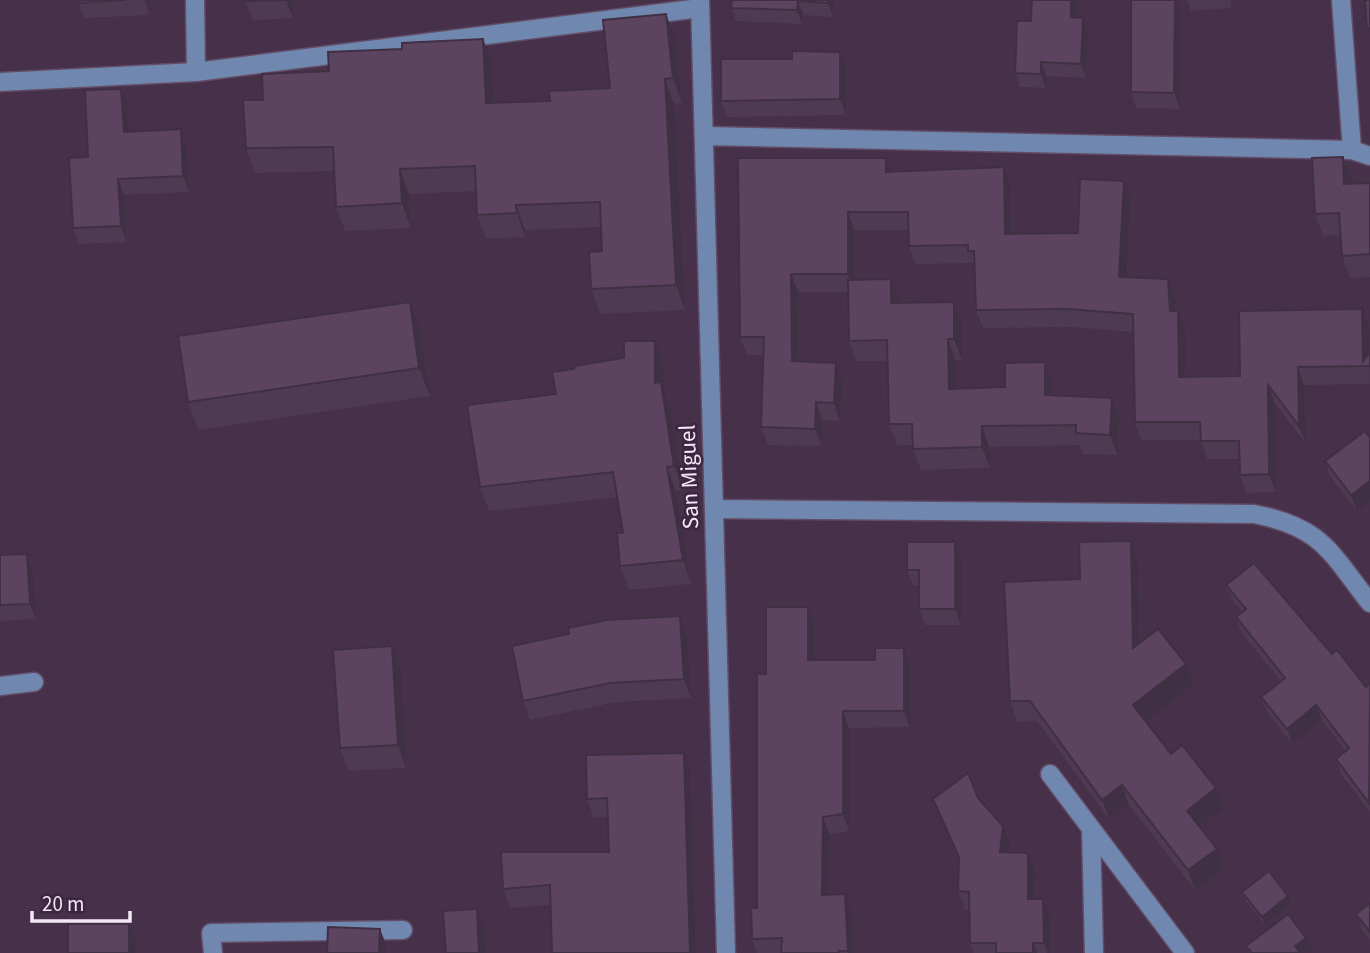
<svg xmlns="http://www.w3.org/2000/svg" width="1370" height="953" viewBox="0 0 1370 953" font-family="'Source Sans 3',sans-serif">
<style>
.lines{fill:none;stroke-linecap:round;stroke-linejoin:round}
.minor-casing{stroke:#624d66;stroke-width:21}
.minor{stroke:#7087b0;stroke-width:18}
.wall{fill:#4f3a53}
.shaded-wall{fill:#403043}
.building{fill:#5c4460;stroke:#403043;stroke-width:2}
.labels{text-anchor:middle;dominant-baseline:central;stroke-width:5;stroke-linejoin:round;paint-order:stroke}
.street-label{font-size:23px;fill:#f5e7f7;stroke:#3c2640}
</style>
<rect width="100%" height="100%" fill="#46304a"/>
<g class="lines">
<defs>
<g id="minor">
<polyline points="195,0 196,72"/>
<polyline points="700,0 726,953"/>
<polyline points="1341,0 1352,150"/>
<polyline points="0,82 196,72 700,8"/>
<polyline points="704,136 1352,150 1370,156"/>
<path d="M714 509 1254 514C1322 527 1330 552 1370 603"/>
<polyline points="0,686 34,682"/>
<polyline points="1050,774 1185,953"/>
<polyline points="1091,829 1094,953"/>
<polyline points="213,953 211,933 403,930"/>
</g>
</defs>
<use href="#minor" class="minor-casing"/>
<use href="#minor" class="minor"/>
</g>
<g class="wall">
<polygon points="78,0 149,0 150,15 84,18"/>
<polygon points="245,0 292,0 293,18 252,20"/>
<polygon points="732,0 834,0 833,17 803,15 802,24 736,21 731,8"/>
<polygon points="1032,0 1077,0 1076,18 1083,18 1088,32 1086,78 1046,76 1046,88 1020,87 1015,73 1031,21"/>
<polygon points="1131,0 1177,0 1180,9 1180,109 1136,108 1131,92"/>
<polygon points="1187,0 1231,0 1231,8 1191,11"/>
<polygon points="675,38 682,103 674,104 685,310 600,314 591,289 602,251 601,227 525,230 525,237 486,239 477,215 476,191 409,194 411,228 345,231 336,207 334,171 255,173 246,148 263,100 329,71 402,49 483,39 492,64 494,103 550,101 610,88"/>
<polygon points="846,67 846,115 727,117 721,101"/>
<polygon points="127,104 128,132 181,129 186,144 189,192 124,195 127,242 79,244 73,228 88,157"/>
<polygon points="1343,157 1351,179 1351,184 1370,183 1370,277 1350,278 1342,256 1340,235 1323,236 1315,214"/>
<polygon points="738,158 891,171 1010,185 1011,233 1078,233 1130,199 1127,277 1168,279 1175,297 1175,311 1178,311 1185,329 1185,376 1240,376 1362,309 1369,327 1370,384 1304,385 1306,444 1275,403 1276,492 1246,493 1240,475 1240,459 1207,459 1201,440 1141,440 1135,422 1133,332 1074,327 983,328 976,310 974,268 972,263 915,264 909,246 909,230 854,230 855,279 898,300 898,302 954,302 962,323 962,360 955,360 956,389 1005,387 1052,383 1053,396 1112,398 1119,419 1118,455 1083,454 1080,445 989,447 990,468 921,470 913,449 913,445 897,445 889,424 888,361 856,361 849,341 848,292 798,292 799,362 836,363 842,381 840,421 822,420 822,446 768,445 761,427 764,355 747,355 740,337"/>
<polygon points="410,302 420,331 430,396 198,430 188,402"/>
<polygon points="663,365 664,390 670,406 683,490 676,491 691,584 629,590 620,566 623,533 618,497 489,511 480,487 556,394 574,369"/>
<polygon points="1370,438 1370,501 1357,511 1330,476 1325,461"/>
<polygon points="955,542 961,558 961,625 925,625 919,609 919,586 913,586 907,570"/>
<polygon points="27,554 33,570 36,619 0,621 0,555"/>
<polygon points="1138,561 1140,643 1193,685 1145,721 1171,754 1216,788 1223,808 1200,827 1224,869 1195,890 1129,805 1110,820 1037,721 1017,722 1010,701 1080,579"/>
<polygon points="1226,585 1332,654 1366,687 1370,683 1370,812 1341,774 1336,759 1345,751 1322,720 1292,744 1267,712 1261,697 1281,681 1241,632 1236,617 1242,612 1232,600"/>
<polygon points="814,624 814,660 875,660 904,648 910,665 910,727 849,728 849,831 829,834 828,895 851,911 853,953 757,953 752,939 757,908 766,674"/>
<polygon points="687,635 691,698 617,702 530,720 523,701"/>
<polygon points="401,669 406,768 348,771 340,748"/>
<polygon points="690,772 696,953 551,905 510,908 503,889 609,852 608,817 594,818 587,799"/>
<polygon points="978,798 1010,845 1009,852 1035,871 1035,899 1043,899 1050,917 1050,953 973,953 970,943 969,910 965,910 958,891 959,860 940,817 933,799"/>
<polygon points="1242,892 1291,904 1265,925 1245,900"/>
<polygon points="1370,903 1370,940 1362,929 1356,914"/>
</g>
<g class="shaded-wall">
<polygon points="145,0 149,0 150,15"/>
<polygon points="286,0 292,0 293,18"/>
<polygon points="828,0 834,0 833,17 828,3"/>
<polygon points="1071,0 1077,0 1076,32 1071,17"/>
<polygon points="1175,0 1177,0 1180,9 1180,109 1174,93"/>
<polygon points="798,1 803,15 802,24 797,10"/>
<polygon points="666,14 675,38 682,103 673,78"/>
<polygon points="1083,18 1088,32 1086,78 1081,64"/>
<polygon points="483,39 492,64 495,128 486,103"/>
<polygon points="840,52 846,67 846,115 840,99"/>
<polygon points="1041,62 1046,76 1046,88 1041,74"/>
<polygon points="665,79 674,104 685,310 676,285"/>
<polygon points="121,89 127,104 129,148 124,132"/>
<polygon points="181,129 186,144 189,192 183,176"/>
<polygon points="1343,157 1351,179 1352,207 1344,184"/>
<polygon points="886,158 893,176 886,172"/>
<polygon points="1004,167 1010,185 1011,251 1005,234"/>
<polygon points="400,169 409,194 411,228 402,203"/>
<polygon points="118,179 124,195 127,242 121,226"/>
<polygon points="1124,181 1130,199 1126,295 1119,277"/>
<polygon points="516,205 525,230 525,237 517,213"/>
<polygon points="848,212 854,230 855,292 848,274"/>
<polygon points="791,274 798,292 799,379 792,361"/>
<polygon points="891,279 898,300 899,323 891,303"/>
<polygon points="1168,279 1175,297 1176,329 1170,311"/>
<polygon points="410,302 420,331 430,396 419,368"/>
<polygon points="954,302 962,323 962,360 954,339"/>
<polygon points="1362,309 1369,327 1369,366 1363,361"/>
<polygon points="1178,311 1185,329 1185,394 1179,377"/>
<polygon points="948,339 955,360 957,410 949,389"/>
<polygon points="655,341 663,365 664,390 670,406 683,490 674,466 655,383"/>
<polygon points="1045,362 1052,383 1053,416 1045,395"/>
<polygon points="836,363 842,381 840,421 834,403"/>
<polygon points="1298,367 1304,385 1306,444 1299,426"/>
<polygon points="1268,385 1275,403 1276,492 1269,474"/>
<polygon points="1112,398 1119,419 1118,455 1110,435"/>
<polygon points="816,402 822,420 822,446 815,429"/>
<polygon points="982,426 989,447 990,468 982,447"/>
<polygon points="667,467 676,491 691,584 683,560"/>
<polygon points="1370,481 1370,501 1357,511 1351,495"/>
<polygon points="1131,541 1138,561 1140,668 1133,648"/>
<polygon points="955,542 961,558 961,625 955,609"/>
<polygon points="27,554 33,570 36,619 30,604"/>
<polygon points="808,607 814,624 814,676 808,660"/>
<polygon points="680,616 687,635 691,698 684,679"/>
<polygon points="392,646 401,669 406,768 398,745"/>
<polygon points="904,648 910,665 910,727 904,711"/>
<polygon points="1186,664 1193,685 1140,726 1133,705"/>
<polygon points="1316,705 1322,720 1292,744 1287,729"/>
<polygon points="843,711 849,728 849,831 843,814"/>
<polygon points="684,753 690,772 696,953 690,953"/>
<polygon points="1122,785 1129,805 1110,820 1102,800"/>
<polygon points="1216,788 1223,808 1195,831 1187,811"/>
<polygon points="823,817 829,834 828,912 822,895"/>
<polygon points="1003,826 1010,845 1007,870 1000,852"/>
<polygon points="1217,849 1224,869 1195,890 1188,870"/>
<polygon points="1028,853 1035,871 1034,917 1028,899"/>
<polygon points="845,894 851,911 853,953 848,953 848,951"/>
<polygon points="1288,896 1291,904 1265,925 1262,917"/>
<polygon points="1043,899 1050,917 1050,953 1047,953 1044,943"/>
<polygon points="477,909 484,928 485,953 479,953"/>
<polygon points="129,924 135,940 135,953 129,953"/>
<polygon points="380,929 386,944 385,953 379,953"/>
<polygon points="1306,938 1312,952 1297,953 1295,946"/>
<polygon points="1033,943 1037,953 1033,953"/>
</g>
<g class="building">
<polygon points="78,0 126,0 78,3"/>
<polygon points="245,0 286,0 245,1"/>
<polygon points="732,0 828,0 828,3 798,1 797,10 731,8"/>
<polygon points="1032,0 1071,0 1071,17 1083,18 1081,64 1041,62 1041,74 1015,73 1017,21 1031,21"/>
<polygon points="1131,0 1175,0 1174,93 1131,92"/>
<polygon points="1365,0 1370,0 1370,28 1367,29"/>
<polygon points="666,14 673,78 665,79 676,285 591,289 589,252 602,251 600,202 516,205 517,213 477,215 475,166 400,169 402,203 336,207 333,147 246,148 243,100 263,100 262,74 329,71 328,52 402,49 402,43 483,39 486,103 550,101 549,91 610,88 603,20"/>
<polygon points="792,51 840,52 840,99 721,101 721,59 792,59"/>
<polygon points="121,89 124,132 181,129 183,176 118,179 121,226 73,228 69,158 88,157 85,90"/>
<polygon points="1343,157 1344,184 1370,183 1370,254 1342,256 1339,213 1315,214 1312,158"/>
<polygon points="738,158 886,158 886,172 1004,167 1005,234 1078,233 1080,179 1124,181 1119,277 1168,279 1170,311 1178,311 1179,377 1240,376 1239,311 1362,309 1363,361 1370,352 1370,366 1298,367 1299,426 1268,385 1269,474 1240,475 1239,441 1201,441 1200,422 1135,422 1133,314 1068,309 976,310 974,251 968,251 968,245 909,246 908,212 848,212 848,274 791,274 792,361 836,363 834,403 816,402 815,429 761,427 764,337 740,337"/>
<polygon points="891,279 891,303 954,302 954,339 948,339 949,389 1005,387 1005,363 1045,362 1045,395 1112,398 1110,435 1076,433 1076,425 982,426 982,447 913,449 912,424 889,424 887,340 849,341 848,280"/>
<polygon points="410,302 419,368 188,402 178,336"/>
<polygon points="624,341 655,341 655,383 661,382 674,466 667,467 683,560 620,566 617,533 623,533 613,472 480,487 467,405 556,394 552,372 574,369 574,366 624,358"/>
<polygon points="1365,431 1370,438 1370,481 1351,495 1325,461"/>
<polygon points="1131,541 1133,648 1158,629 1186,664 1133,705 1171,754 1182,745 1216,788 1187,811 1217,849 1188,870 1122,785 1102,800 1030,701 1010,701 1004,582 1080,579 1079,542"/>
<polygon points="907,542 955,542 955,609 919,609 919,570 907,570"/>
<polygon points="27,554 30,604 0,605 0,555"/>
<polygon points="1254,563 1332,654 1337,650 1366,687 1370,683 1369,803 1336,759 1349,748 1316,705 1287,729 1261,697 1285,678 1236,617 1246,609 1226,585"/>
<polygon points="766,607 808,607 808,660 875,660 875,648 904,648 904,711 843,711 843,814 823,817 822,895 845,894 848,951 839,951 839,953 781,953 782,938 752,939 751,908 757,908 757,674 766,674"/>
<polygon points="680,616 684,679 610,683 523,701 512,646 569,634 568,628 607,620"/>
<polygon points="392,646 398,745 340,748 333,650"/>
<polygon points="684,753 690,953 552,953 550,885 503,889 501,852 609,852 607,798 587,799 586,755"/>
<polygon points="968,773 978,798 1003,826 1000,852 1028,853 1028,899 1043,899 1044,943 1033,943 1033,953 996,953 996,943 970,943 969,892 958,891 959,857 933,799"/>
<polygon points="1269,871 1288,896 1262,917 1242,892"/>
<polygon points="1370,903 1370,932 1356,914"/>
<polygon points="477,909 479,953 446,953 443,911"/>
<polygon points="1288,914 1306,938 1295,946 1300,953 1252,953 1246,946"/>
<rect x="68" y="924" width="61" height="29"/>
<polygon points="328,927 380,929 379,953 327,953"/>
</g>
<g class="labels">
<g class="street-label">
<text transform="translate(689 477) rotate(-92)">San Miguel</text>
</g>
</g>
<path d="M32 911v10h98v-10" fill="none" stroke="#f5e7f7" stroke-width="3.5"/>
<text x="42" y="911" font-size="21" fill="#f5e7f7" stroke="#3c2640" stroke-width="5" paint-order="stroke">20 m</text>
</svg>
